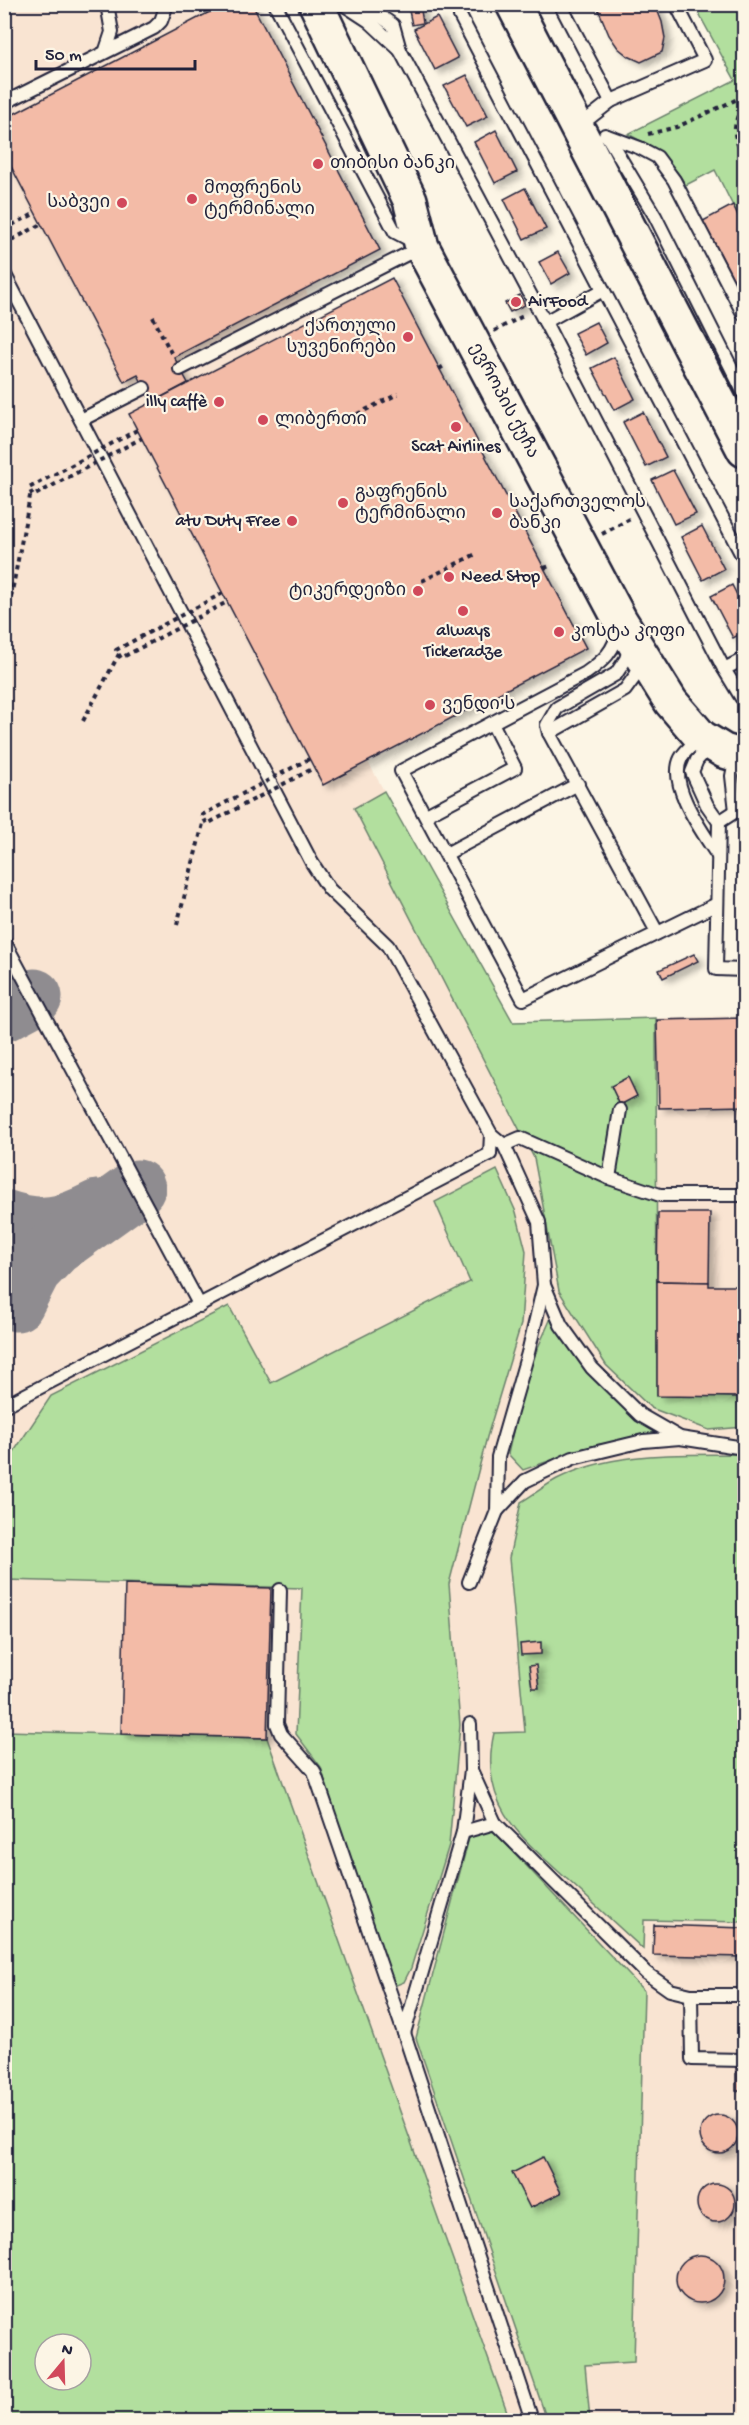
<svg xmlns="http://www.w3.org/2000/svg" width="749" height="2425" viewBox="0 0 749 2425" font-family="'Gochi Hand','Noto Sans Georgian',sans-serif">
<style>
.built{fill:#f9e4d2;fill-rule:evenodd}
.green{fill:#b2df9e;stroke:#6a806c;stroke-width:1.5;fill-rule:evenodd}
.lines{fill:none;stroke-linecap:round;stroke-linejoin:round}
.taxiway{stroke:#8f8c90;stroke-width:57}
.building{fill:#f3bba7;stroke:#22223b;stroke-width:1.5;filter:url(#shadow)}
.service-casing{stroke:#22223b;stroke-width:16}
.primary-casing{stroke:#22223b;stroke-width:38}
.path{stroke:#22223b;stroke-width:4;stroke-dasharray:4.5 4.5;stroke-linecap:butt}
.service{stroke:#fcf5e5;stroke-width:12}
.primary{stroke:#fcf5e5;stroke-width:33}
.path-bridge{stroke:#22223b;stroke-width:4;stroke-dasharray:4.5 4.5;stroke-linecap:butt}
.poi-dot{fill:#d1495b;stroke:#fcf5e5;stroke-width:2}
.labels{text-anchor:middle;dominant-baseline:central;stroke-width:4.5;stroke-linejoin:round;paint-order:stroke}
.poi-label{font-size:18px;fill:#22223b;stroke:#fcf5e5;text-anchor:start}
.street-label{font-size:18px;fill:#22223b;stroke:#fcf5e5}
</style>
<defs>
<filter id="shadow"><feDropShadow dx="6" dy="4" stdDeviation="3" flood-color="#0004"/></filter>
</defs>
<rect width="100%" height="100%" fill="#fcf5e5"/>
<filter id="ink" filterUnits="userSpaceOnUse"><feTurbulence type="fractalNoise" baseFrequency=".0167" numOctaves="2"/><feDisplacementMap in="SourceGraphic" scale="12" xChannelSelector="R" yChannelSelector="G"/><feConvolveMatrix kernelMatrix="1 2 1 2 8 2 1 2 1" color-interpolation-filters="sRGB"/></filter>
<g filter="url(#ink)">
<path class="built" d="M5 5H198L204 15 225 5H252L380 250 305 289 318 315 392 278 586 648 368 762 513 1022 744 1016V2420H5ZM45 2344H81V2380H45Z"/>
<g class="green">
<path d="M694 5H744V228L715 170 686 185C667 156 658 150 628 134L735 80Z"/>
<polygon points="384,791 513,1022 656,1018 657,1395 744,1397 744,1427 709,1430 651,1408 606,1365 559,1291 534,1158 354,808"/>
<polygon points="497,1170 516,1212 526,1251 521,1324 487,1437 449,1584 460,1725 449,1845 411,1968 404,1982 394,1986 381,1974 321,1767 296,1734 302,1588 5,1580 5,1465 51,1396 229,1306 271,1383 470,1282 435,1202"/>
<polygon points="551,1318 570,1348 596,1378 663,1434 595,1445 523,1470 508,1454 525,1377"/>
<path d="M744 1454V1922L644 1920 643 1949C618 1926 593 1903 568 1880 520 1837 478 1804 494 1733L525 1732 509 1558 521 1502C533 1495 544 1486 557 1479 613 1450 683 1455 744 1454Z"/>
<path d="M5 1731 267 1738 510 2420H5ZM45 2344H81V2380H45Z"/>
<polygon points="492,1829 644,1991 634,2362 585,2365 590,2420 547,2420 416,2038 469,1838"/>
</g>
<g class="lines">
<g class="taxiway">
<polyline points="4,1013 34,997"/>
<path d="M4 1218C42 1231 63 1226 98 1208"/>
<polyline points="16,1303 33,1270 55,1247 137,1188"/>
</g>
</g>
<g class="building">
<polygon points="225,4 252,4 380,250 174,357 188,383 152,402 138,375 124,382 4,153 4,119"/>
<polygon points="420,4 423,23 412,25 408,6"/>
<polygon points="596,4 655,4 662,22 665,38 662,52 641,62 628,56 618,48 609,35"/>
<polygon points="437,17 458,58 435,70 414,29"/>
<polygon points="467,75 488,116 466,127 444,86"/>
<polygon points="496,130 517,172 495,183 474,142"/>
<polygon points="525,188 546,229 524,239 504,199"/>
<polygon points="733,205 744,228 744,300 703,221"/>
<polygon points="558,252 570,273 551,284 539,262"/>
<polygon points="392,278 586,648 323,785 129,414"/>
<polygon points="520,295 525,305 510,312 505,303"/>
<polygon points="596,322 607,343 586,355 574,333"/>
<polygon points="614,357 635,399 614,410 592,368"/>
<polygon points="643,412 666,457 646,467 623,422"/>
<polygon points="673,470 696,514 674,524 652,480"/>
<polygon points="702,526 724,569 703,580 681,537"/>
<polygon points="732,585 744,609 744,632 733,638 711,596"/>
<polygon points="694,954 698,961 663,978 659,970"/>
<polygon points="744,1018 744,1106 659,1108 657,1020"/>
<polygon points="628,1077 637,1096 620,1105 611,1086"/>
<polygon points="658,1213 710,1213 709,1282 657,1281"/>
<polygon points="657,1281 709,1282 709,1286 744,1286 744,1397 657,1396"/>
<polygon points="125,1584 271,1588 267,1738 121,1734"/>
<polygon points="541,1642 541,1654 521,1655 520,1644"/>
<polygon points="536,1665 539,1688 532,1688 529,1666"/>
<polygon points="654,1925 744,1928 744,1957 653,1955"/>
<rect x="736" y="2055" width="8" height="36"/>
<circle cx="719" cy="2134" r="19"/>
<polygon points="543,2157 561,2193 530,2208 512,2173"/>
<circle cx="716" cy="2203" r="19"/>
<circle cx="700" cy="2279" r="24"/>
</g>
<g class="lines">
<defs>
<g id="service">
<polyline points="275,4 395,232 416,243"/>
<polyline points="343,4 369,21 400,50"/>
<polyline points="363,4 393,25 400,50 545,322 724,669 741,697 744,699"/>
<polyline points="460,4 460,16 744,559"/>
<polyline points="560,4 611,101 578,127"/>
<polyline points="106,50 112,32 107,4"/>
<polyline points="611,101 705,60 676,4"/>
<polyline points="4,103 154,28 161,21 167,4"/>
<polyline points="605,135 640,148 657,157 674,180 744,315"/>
<polyline points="607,136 655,216 744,393"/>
<polyline points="4,273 312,863 329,889 388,946 491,1134 504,1145 539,1222 544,1285 528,1353 498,1457 497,1511 469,1582"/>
<polyline points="545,322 603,290"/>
<polyline points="180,369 421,247"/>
<polyline points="81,420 144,388"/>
<path d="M618 630C615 651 603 661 586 673L401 771 523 999 717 904"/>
<polyline points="631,644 626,659 616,674 557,708 547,725 549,733 657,932"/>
<polyline points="724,669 744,659"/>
<polyline points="549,733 625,690 636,675 641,663"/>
<path d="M700 738C694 744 684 751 681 758 667 785 704 834 718 856"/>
<polyline points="711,745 697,760 692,772 707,805 719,822"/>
<polyline points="736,756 732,776 736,811"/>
<polyline points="744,811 736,811 719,822 716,969 744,970"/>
<polyline points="426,815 515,768 492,723"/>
<polyline points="446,854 578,784"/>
<polyline points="4,941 200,1306"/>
<polyline points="504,1145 520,1138 609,1178 660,1195 744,1195"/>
<polyline points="609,1178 620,1110"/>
<polyline points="544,1285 561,1325 592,1368 640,1415 680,1438 744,1448"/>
<polyline points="4,1406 490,1154 491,1134"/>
<polyline points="497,1511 525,1481 573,1458 643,1441 680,1438"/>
<polyline points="280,1590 277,1724 281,1734 314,1771 404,2033 463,1832"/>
<polyline points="470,1724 471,1770 463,1832 495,1823 646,1973 670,1990 691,1995 744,1995"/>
<polyline points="471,1770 495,1823"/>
<polyline points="691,1995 692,2059 744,2060"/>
<polyline points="404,2033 532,2420"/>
</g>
<g id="primary">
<path id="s1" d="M316 4 410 200 422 247 620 620 671 702 701 737 724 751 744 757"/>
<polyline points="513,4 744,450"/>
</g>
</defs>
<use href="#service" class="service-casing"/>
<use href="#primary" class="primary-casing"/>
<g class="path">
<polyline points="742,4 744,26"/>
<path d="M744 99C735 123 729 133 744 155"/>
<polyline points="648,134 677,127 744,96"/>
<polyline points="4,229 36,213"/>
<polyline points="4,244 42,224"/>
<polyline points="153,317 172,355"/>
<polyline points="494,331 525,315"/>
<polyline points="439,369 446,365"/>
<polyline points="341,422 398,394"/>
<polyline points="602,534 630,519"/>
<polyline points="544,568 550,566"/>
<polyline points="422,581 478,553"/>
<polyline points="11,597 31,491"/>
<polyline points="83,721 119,654"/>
<polyline points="177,925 204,820"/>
</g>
<use href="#service" class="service"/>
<use href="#primary" class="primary"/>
<g class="path-bridge">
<polyline points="137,430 29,488 33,496 142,438"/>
<polyline points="223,593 116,650 121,658 227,602"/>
<polyline points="309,759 202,815 207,824 314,768"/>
</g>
</g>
</g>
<g class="poi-dot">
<circle cx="318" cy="164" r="6"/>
<circle cx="192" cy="199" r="6"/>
<circle cx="122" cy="203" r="6"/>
<circle cx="516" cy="302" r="6"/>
<circle cx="408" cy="337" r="6"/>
<circle cx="219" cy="402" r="6"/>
<circle cx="263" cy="420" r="6"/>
<circle cx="456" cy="427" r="6"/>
<circle cx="343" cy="503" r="6"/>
<circle cx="497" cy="513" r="6"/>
<circle cx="292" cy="521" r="6"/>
<circle cx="449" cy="577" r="6"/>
<circle cx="418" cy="591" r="6"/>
<circle cx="463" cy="611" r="6"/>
<circle cx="559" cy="632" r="6"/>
<circle cx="430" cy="705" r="6"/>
</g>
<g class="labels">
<g class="poi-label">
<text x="330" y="164">თიბისი ბანკი</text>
<text x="204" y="189">მოფრენის<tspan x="204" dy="21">ტერმინალი</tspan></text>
<text x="110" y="203" text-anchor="end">საბვეი</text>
<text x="528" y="302">AirFood</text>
<text x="396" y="327" text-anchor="end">ქართული<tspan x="396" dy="21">სუვენირები</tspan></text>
<text x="207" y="402" text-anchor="end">illy caffè</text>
<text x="275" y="420">ლიბერთი</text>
<text x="456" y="447" text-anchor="middle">Scat Airlines</text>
<text x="355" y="493">გაფრენის<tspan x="355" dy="21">ტერმინალი</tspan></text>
<text x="509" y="503">საქართველოს<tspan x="509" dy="21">ბანკი</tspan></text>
<text x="280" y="521" text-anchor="end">atu Duty Free</text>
<text x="461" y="577">Need Stop</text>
<text x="406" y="591" text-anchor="end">ტიკერდეიზი</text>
<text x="463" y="631" text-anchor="middle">always<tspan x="463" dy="21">Tickeradze</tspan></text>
<text x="571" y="632">კოსტა კოფი</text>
<text x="442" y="705">ვენდი'ს</text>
</g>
<g class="street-label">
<text stroke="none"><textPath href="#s1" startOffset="440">ევროპის ქუჩა</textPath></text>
</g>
</g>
<rect width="749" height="2425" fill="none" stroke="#fcf5e5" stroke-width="24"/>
<rect x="12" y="12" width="725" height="2401" fill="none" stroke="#22223b" stroke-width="2" filter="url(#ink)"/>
<g transform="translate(63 2362) rotate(19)"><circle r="28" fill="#fcf5e5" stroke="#a5a1a1" stroke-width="1.5"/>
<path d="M0-4.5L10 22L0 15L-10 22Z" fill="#d1495b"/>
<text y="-9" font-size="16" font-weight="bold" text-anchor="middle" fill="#22223b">N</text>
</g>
<path d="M36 60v9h159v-9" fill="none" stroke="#22223b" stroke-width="3"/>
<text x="45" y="60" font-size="18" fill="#22223b" stroke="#fcf5e5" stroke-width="4.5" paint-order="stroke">50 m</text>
</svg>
